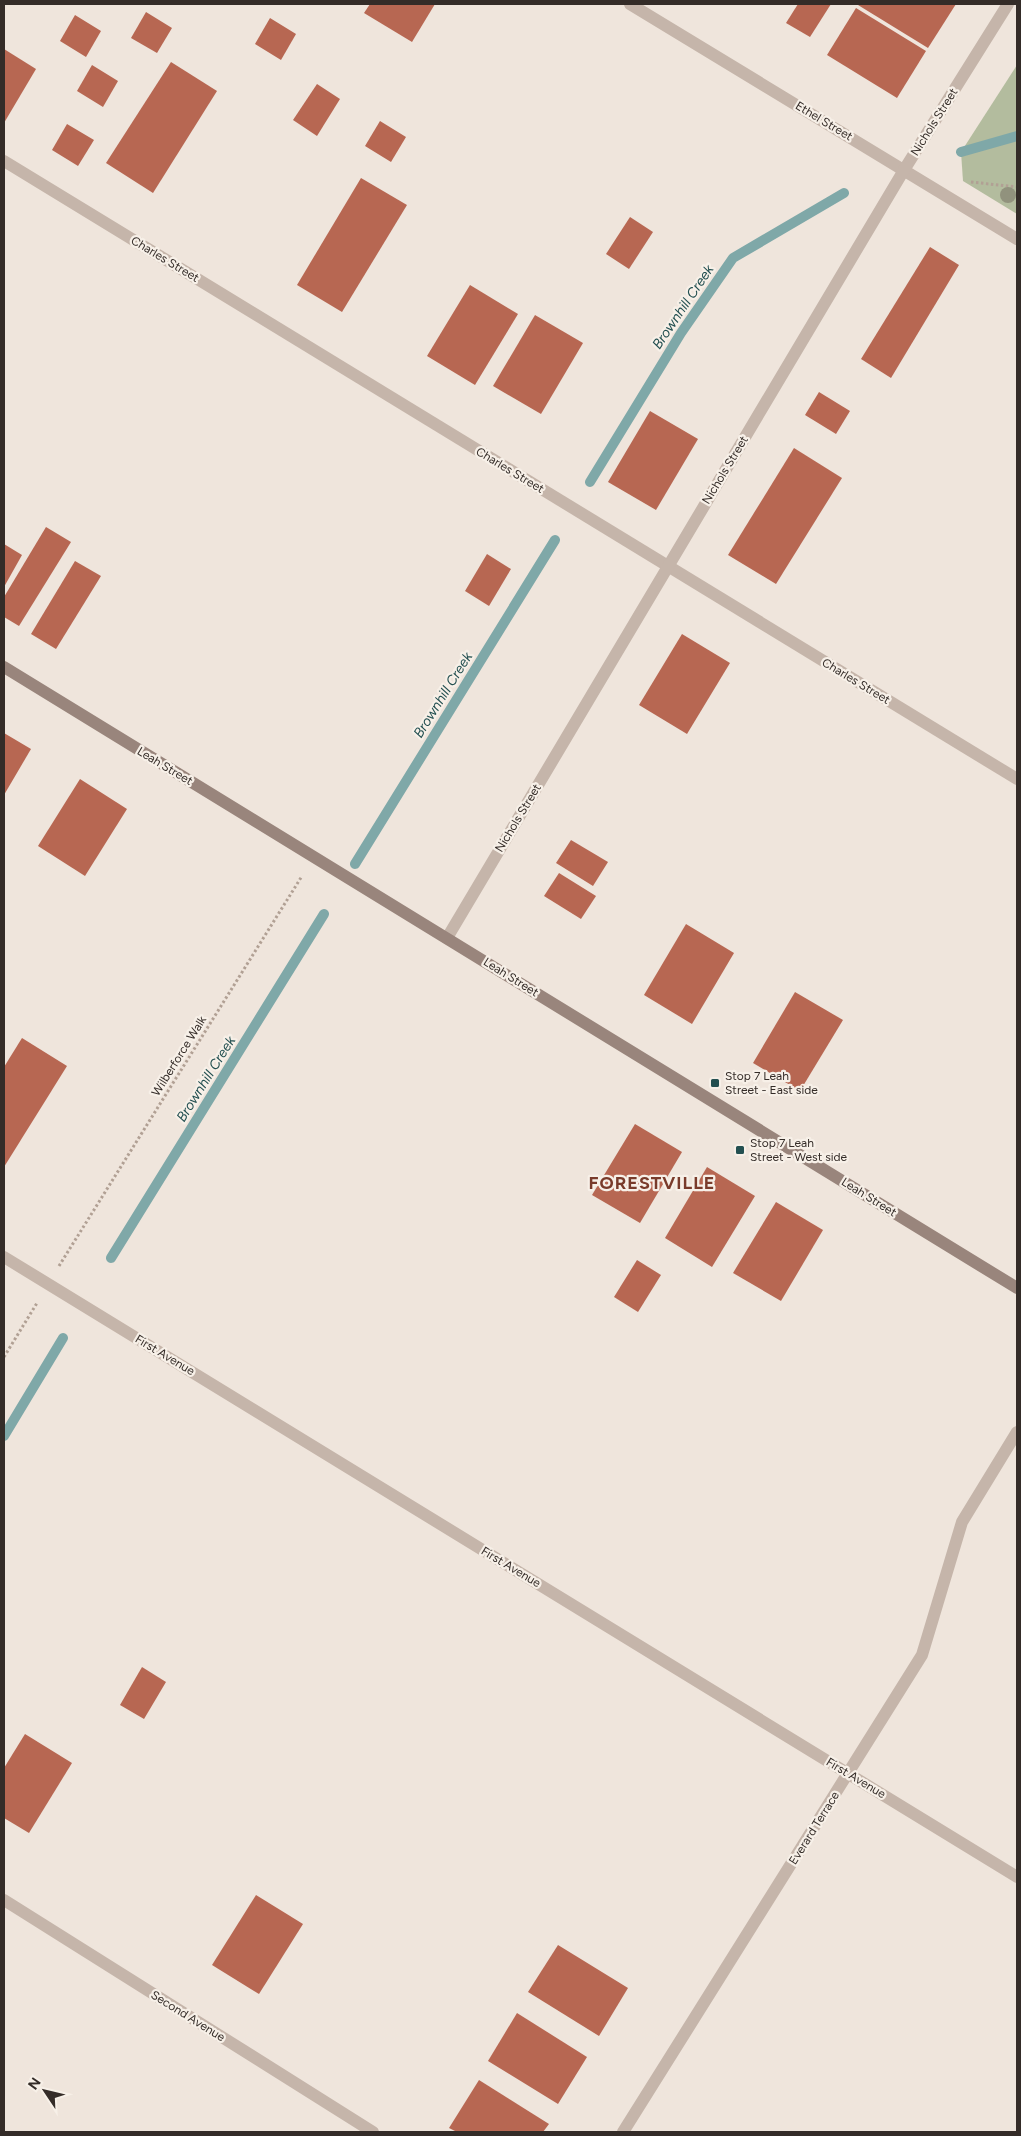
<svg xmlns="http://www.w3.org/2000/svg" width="1021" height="2136" viewBox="0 0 1021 2136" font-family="Figtree,sans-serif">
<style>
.green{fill:#b3bc9e}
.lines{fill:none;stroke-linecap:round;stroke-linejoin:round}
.stream{stroke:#7fa8a8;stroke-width:10}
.building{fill:#b76752}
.path{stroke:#b1a094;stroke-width:3;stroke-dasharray:2.5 2.5;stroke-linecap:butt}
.street{stroke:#c5b5aa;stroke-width:12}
.secondary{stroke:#99857c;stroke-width:12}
.tree{fill:#91927d}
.poi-dot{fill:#234f50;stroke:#f7f0e8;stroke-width:2}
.labels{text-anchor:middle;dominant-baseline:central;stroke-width:4.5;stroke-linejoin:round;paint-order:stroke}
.street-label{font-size:12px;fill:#342c28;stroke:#f7f0e8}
.poi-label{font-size:12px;fill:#342c28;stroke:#f7f0e8;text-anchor:start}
.water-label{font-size:14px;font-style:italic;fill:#234f50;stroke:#f7f0e8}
.district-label{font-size:18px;font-weight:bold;letter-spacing:1px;fill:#793b2b;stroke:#f7f0e8}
</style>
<rect width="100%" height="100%" fill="#efe5dc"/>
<polygon class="green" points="1017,65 1017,214 963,181 961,152"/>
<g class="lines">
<g class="stream">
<polyline points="961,152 1017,136"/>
<polyline points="590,482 681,333 733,258 844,193"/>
<polyline points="355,864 555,540"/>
<polyline points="111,1258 324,914"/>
<polyline points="4,1436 63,1338"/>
</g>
</g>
<g class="building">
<polygon points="370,4 435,4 412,42 364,13"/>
<polygon points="798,4 831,4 810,37 786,23"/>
<polygon points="859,4 956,4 928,48 858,5"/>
<polygon points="856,8 926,51 897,98 827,55"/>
<polygon points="146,12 172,28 157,53 131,38"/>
<polygon points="75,15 101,31 86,57 60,41"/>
<polygon points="270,18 296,34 281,60 255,44"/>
<polygon points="4,49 36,69 4,123"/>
<polygon points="171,62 217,91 153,193 106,163"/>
<polygon points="92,65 118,81 103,107 77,91"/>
<polygon points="317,84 340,99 317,136 293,120"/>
<polygon points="380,121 406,137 391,162 365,146"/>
<polygon points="67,124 94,140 78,166 52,150"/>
<polygon points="361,178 407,205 342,312 297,285"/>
<polygon points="630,217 653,232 629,269 606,254"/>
<polygon points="930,247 959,265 891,378 861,359"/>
<polygon points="470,285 518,314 475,385 427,356"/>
<polygon points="535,315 583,343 541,414 493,386"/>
<polygon points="819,392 850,411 836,434 805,415"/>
<polygon points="650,411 698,439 656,510 608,482"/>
<polygon points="794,448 842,478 776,584 728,555"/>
<polygon points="46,527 71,542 19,626 4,617 4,597"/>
<polygon points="4,544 22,555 4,587"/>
<polygon points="487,554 511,569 489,606 465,591"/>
<polygon points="75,561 101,576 56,649 31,634"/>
<polygon points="682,634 730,663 687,734 639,705"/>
<polygon points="4,733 31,749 4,795"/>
<polygon points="80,779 127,809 85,876 38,846"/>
<polygon points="571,840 608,862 593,886 556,863"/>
<polygon points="559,873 596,896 581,919 544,896"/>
<polygon points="686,924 734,953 692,1024 644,995"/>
<polygon points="795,992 843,1020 800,1091 753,1063"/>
<polygon points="22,1038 67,1066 4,1167 4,1067"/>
<polygon points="635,1124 682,1152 640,1223 592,1195"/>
<polygon points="707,1167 755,1196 712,1267 665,1238"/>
<polygon points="776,1202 823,1230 781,1301 733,1273"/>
<polygon points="637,1260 661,1275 638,1312 614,1297"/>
<polygon points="142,1667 166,1682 144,1719 120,1705"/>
<polygon points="25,1734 72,1763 29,1833 4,1818 4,1768"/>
<polygon points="256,1895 303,1924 259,1994 212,1965"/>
<polygon points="558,1945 628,1988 599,2036 528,1992"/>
<polygon points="517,2013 587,2057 558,2104 488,2061"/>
<polygon points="479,2080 549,2124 543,2132 457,2132 449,2128"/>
</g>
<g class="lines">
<g class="path">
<polyline points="971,182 1017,187"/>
<polyline points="59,1266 302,876"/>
<polyline points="4,1357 37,1303"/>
</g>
<g class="street">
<polyline points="630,4 1017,239"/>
<polyline points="4,161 1017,779"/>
<polyline points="447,938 904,170 1008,4"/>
<polyline points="4,1257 1017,1877"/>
<polyline points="4,1900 373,2132"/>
<polyline points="623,2132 922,1655 962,1522 1017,1432"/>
</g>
<polyline class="secondary" points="4,667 1017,1288"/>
</g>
<circle class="tree" cx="1008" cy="195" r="8"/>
<g class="poi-dot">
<rect x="710" y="1078" width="10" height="10" rx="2.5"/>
<rect x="735" y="1145" width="10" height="10" rx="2.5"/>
</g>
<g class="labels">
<g class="street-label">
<text transform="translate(824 121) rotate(31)">Ethel Street</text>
<text transform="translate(934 122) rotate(-58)">Nichols Street</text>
<text transform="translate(165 259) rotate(31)">Charles Street</text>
<text transform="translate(510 470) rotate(31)">Charles Street</text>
<text transform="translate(725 470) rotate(-59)">Nichols Street</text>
<text transform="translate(856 681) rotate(31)">Charles Street</text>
<text transform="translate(165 766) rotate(31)">Leah Street</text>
<text transform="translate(518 818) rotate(-59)">Nichols Street</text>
<text transform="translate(511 977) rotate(32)">Leah Street</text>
<text transform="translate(179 1056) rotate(-58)">Wilberforce Walk</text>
<text transform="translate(869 1197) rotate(32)">Leah Street</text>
<text transform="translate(165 1355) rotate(31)">First Avenue</text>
<text transform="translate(511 1567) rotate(31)">First Avenue</text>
<text transform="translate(856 1778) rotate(31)">First Avenue</text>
<text transform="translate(814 1828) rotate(-58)">Everard Terrace</text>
<text transform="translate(188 2016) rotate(32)">Second Avenue</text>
</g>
<g class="poi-label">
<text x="725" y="1076">Stop 7 Leah<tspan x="725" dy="14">Street - East side</tspan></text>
<text x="750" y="1143">Stop 7 Leah<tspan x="750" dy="14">Street - West side</tspan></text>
</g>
<g class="water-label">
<text transform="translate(683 307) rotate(-56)">Brownhill Creek</text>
<text transform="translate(443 695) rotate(-58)">Brownhill Creek</text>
<text transform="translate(206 1079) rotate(-58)">Brownhill Creek</text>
</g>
<g class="district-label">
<text x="652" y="1183">FORESTVILLE</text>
</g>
</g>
<rect width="1021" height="2136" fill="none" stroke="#342c28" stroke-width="10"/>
<g transform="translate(45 2091) rotate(305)" stroke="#f7f0e8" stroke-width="4" paint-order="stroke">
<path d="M0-4L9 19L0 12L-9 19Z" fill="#342c28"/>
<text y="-8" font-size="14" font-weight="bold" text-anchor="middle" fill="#342c28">N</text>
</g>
</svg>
